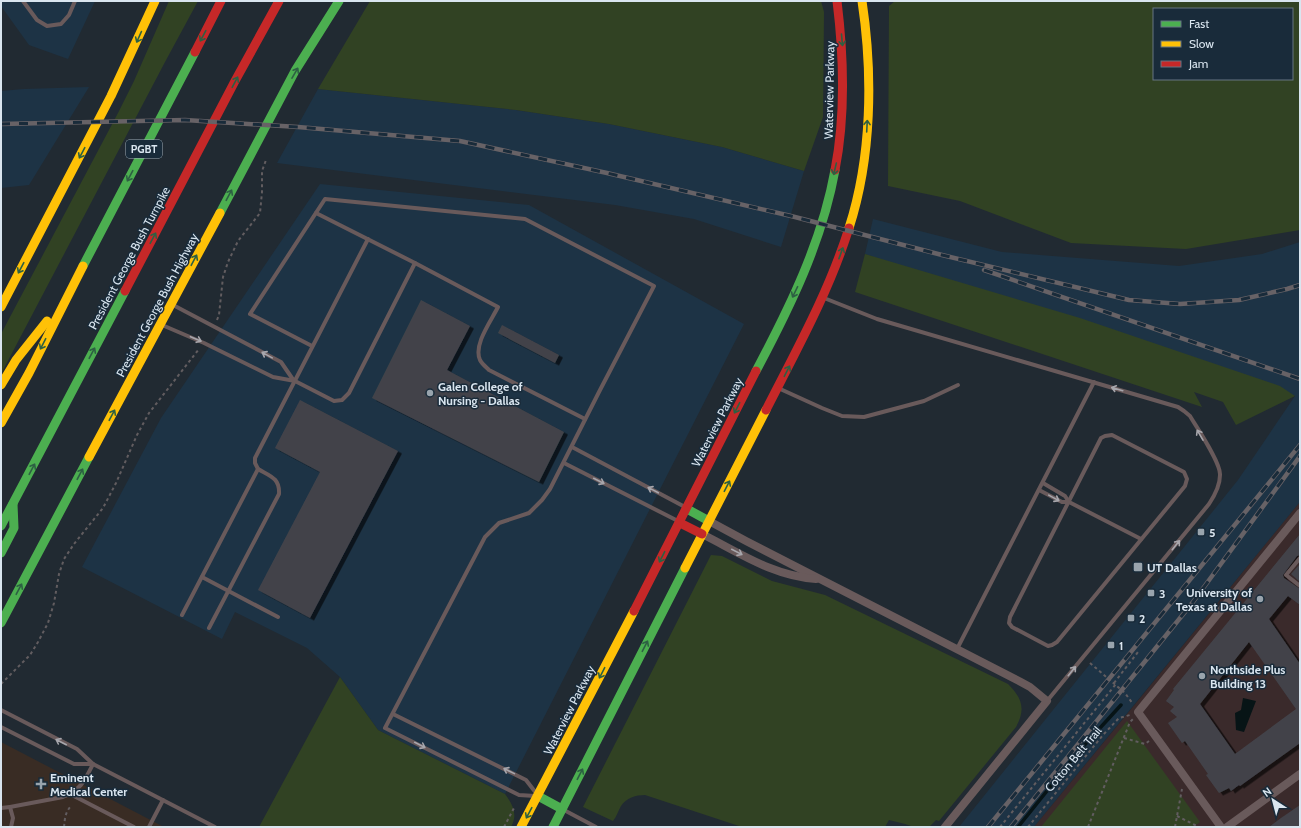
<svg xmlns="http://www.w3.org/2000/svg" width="1301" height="828" viewBox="0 0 1301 828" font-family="Cabin,sans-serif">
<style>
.built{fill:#1d3345}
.education{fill:#3a2a2b}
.medical{fill:#392c24}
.green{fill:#314223;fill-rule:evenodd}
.water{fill:#071416}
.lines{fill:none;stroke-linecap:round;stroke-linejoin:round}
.stream{stroke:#071416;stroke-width:3.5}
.building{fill:#42434a;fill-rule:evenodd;filter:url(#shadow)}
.path{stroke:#625d60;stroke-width:2;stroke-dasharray:3 3;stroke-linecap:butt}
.lane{stroke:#695a5b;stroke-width:4}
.street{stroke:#695a5b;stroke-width:8}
.fast{stroke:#4caf50;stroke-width:9}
.slow{stroke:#ffc107;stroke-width:9}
.jam{stroke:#c62828;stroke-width:9}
.rail-casing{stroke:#676266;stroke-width:4.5}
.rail{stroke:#192b3a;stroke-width:3;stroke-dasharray:9;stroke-linecap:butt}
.oneway{stroke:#2d6043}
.oneway2{stroke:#a7a6ac}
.poi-dot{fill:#99a4ad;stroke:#192b3a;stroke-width:1.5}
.labels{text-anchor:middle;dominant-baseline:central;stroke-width:3;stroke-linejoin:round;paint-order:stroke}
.shield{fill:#192b3a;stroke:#9fadb9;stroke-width:1}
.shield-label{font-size:11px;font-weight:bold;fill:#d9e5ef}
.street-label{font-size:12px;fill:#d9e5ef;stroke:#192b3a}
.poi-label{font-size:12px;font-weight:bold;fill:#d9e5ef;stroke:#192b3a;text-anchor:start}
</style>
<defs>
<filter id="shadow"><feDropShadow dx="4" dy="2.5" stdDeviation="0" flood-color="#0009"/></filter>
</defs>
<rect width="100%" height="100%" fill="#212a32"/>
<g class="built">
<polygon points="1,1 95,1 68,59 29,45 1,6"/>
<polygon points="89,87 29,185 1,188 1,91 24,89"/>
<polygon points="318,89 516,110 609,124 722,147 804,171 781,247 694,219 615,205 277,163"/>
<polygon points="320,184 529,205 744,324 505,794 378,730 340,677 307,648 235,612 222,639 82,567 161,418"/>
<polygon points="873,219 1002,252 1179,266 1262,254 1300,242 1300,502 1034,827 959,827 1238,480 1295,396 865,254"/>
</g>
<polygon class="education" points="1300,502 1300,827 1034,827 1141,697"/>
<polygon class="medical" points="1,742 162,826 162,827 1,827"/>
<g class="green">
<polygon points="169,1 198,1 165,62 1,374 1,334 118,113 134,81"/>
<polygon points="370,1 821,1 824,12 823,117 804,171 722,147 609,124 516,110 318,89"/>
<path d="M895 1H1300V230L1186 249 1071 243 960 201 888 186 889 6ZM1154 9H1292V79H1154Z"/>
<polygon points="865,254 1080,318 1280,386 1295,396 1236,425 1223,402 1194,392 1202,407 855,292"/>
<path d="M711 555 722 556 772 581 825 595 1008 684C1022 698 1026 709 1016 727L939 821 936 820 929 827H914L905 824 889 820 885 827H742L645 795C636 795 626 798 621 806 618 811 617 816 613 821L583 807Z"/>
<path d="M340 677 378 730 505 794C513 805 518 815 511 827H259Z"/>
<polygon points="1127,721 1200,822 1193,827 1041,827"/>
</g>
<polygon class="water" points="1243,698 1256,701 1244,732 1236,730 1235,713 1241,710"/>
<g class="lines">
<polyline class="stream" points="1018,827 1079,751 1121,705"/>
</g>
<g class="building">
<polygon points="421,300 470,326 447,370 564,432 539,482 372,398"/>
<polygon points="502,325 559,355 555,363 498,333"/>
<polygon points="300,400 398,451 310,618 258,590 320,472 275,448"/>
<path d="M1300 534V555L1297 556 1283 575 1284 578 1300 589V605L1288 596 1269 619 1300 664V743L1240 786 1239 785 1231 791 1229 788 1219 793 1206 775 1208 774 1185 741 1182 743 1168 723 1177 717 1170 711 1174 707 1166 701 1174 690 1173 689ZM1249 642 1296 709 1235 754 1200 704Z"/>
<polygon points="1300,564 1300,582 1291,574"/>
<polygon points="1300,805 1300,827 1269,827 1281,818"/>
</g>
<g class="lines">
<g class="path">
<polyline points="217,320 219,315 223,277 228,262 238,241 260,213 262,192 262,171 266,160"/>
<polyline points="1090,663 1125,693 1133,704"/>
<polyline points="1114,683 1138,652"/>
<polyline points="1,684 30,655 38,642 48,623 54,603 59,574 64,559 74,544 103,508 116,483 137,435 149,413 199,349"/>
<polyline points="1124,738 1145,744 1149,741"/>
<polyline points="1177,816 1197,826"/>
<path d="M64 827C65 818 65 812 72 805"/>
<polyline points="504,827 514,808"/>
<polyline points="1000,827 1116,684"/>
<polyline points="1028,827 1103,735 1119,718 1130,715"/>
<polyline points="1088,827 1130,722 1133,719"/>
<polyline points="1175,827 1182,789"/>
</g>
<g class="lane">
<polyline points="23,1 37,20 47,26 61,24 69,15 75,1"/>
<polyline points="316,213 415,263"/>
<path d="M824 298 877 319 1178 407 1184 411 1190 416C1197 428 1221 463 1220 475 1220 486 1215 495 1209 504L1047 701"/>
<polyline points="173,305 281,362 294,381"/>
<path d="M162 325 204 343 273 377 295 381 334 401 342 400 349 393 415 263 498 307C491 321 473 345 480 360 482 364 486 367 489 370L585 419"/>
<polyline points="312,346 250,314 325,199 525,219 654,286 599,392 550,489 542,500 529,513 499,523 485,537 385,728 519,795 535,796"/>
<polyline points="778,388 822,408 842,416 864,417 924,401 958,385"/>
<polygon points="1112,435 1184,472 1187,479 1185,486 1057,642 1052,645 1048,646 1012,627 1009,623 1010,617 1101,438 1105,436"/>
<polyline points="572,447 685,507"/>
<polyline points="564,463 678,521"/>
<polyline points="1043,483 1065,496 1069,502 1141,539"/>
<polyline points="1039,490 1062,502 1069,502"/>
<polyline points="1300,558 1286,575 1300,586"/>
<polyline points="202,577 278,617"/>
<polyline points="182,615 258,469 255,463 255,458 368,239"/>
<path d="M209 628 279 494C280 478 270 476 258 469"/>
<polyline points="957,649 1094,382"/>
<polyline points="1,710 77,749 93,764 215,827"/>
<polyline points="393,714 526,780 536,793"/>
<polyline points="1,727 74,764 93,764"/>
<polyline points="70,794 134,827"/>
<polyline points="1,808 10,807"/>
<polyline points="562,809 596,827"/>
<path d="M11 827 13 818 10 807 63 797C81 790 85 780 93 764"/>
<polyline points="149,827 163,800"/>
</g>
<g class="street">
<polyline points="709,521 746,541 1019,681 1030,687 1047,701 945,827"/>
<path d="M702 534C740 553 773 576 816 579"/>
<polyline points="1221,827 1138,712 1300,513"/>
<polyline points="1227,827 1300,774"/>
</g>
<g class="fast">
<polyline points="220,213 295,71 339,1"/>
<polyline points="83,266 195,52"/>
<path d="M756 371C790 307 822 242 835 170"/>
<polyline points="687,509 709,521"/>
<polyline points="1,526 125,291"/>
<polyline points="1,553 14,528 13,504"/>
<polyline points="1,623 89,457"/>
<polyline points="538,796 562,809"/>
<polyline points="553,827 685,568"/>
</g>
<g class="slow">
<path d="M849 228C872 157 873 74 862 1"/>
<polyline points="1,307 111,96 155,1"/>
<polyline points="1,385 16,360 47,321"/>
<polyline points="1,423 29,373 83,266"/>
<polyline points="89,457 220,213"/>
<polyline points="685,568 766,410"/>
<polyline points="521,827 634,611"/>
</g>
<g class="jam">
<polyline points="195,52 221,1"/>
<path d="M835 170C846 114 844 58 837 1"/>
<polyline points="125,291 235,81 279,1"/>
<path d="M766 410C796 351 829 292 849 228"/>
<polyline points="680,523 702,534"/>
<polyline points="634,611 756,371"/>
</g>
<defs>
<g id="rail">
<polyline points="1,124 185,120 298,127 460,141 607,173 791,216 942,255 1129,300 1180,304 1239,300 1287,289 1300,285"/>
<polyline points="984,270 1300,379"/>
<polyline points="988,827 1300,445"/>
<polyline points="1011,827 1193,602 1300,456"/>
</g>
</defs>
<use href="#rail" class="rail-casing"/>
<use href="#rail" class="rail"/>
</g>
<defs><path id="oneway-shaft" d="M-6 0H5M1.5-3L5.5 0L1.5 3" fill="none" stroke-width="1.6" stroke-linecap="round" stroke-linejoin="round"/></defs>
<g class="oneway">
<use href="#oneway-shaft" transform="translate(203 36) rotate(118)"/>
<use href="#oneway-shaft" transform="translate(139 37) rotate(114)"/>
<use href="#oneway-shaft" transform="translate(842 40) rotate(85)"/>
<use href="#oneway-shaft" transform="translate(295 73) rotate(-60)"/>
<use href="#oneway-shaft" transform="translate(235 82) rotate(-62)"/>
<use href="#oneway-shaft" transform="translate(867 126) rotate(-87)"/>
<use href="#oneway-shaft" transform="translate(82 153) rotate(118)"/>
<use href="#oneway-shaft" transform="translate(835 169) rotate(103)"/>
<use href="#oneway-shaft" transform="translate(130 176) rotate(118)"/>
<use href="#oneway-shaft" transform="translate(229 195) rotate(-62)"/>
<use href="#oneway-shaft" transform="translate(153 238) rotate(-62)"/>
<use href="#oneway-shaft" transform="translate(841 253) rotate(-70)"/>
<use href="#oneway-shaft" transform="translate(194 260) rotate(-62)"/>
<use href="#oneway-shaft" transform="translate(21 268) rotate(118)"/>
<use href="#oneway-shaft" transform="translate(795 292) rotate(116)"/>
<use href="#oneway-shaft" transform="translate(43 344) rotate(117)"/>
<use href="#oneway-shaft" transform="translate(92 353) rotate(-62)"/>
<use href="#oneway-shaft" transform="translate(787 371) rotate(-63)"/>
<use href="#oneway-shaft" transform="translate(737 408) rotate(117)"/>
<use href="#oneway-shaft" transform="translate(112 415) rotate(-62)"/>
<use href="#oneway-shaft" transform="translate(32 469) rotate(-62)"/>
<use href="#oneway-shaft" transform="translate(80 474) rotate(-62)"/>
<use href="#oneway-shaft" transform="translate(727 486) rotate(-63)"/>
<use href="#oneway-shaft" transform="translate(662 557) rotate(117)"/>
<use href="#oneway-shaft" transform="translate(19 589) rotate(-62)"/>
<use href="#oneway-shaft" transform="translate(645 646) rotate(-63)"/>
<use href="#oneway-shaft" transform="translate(602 673) rotate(117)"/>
<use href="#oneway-shaft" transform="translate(580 774) rotate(-63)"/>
<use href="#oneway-shaft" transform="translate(529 813) rotate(118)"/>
</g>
<g class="oneway2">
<use href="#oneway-shaft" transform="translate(196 339) rotate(23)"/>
<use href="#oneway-shaft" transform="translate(267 355) rotate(-151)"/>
<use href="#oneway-shaft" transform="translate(1117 389) rotate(-164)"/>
<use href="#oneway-shaft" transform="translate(1200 435) rotate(-120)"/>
<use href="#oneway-shaft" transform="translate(599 481) rotate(27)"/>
<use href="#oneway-shaft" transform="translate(653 490) rotate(-152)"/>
<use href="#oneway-shaft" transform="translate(1054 498) rotate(29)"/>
<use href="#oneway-shaft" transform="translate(1176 545) rotate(-51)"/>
<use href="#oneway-shaft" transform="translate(737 552) rotate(27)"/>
<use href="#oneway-shaft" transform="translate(1072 671) rotate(-51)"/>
<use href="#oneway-shaft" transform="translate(61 742) rotate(-153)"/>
<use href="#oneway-shaft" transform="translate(420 745) rotate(27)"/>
<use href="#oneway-shaft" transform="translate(509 771) rotate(-154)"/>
</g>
<g class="poi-dot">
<circle cx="430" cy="393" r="4"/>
<rect x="1197" y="528" width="8" height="8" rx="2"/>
<rect x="1133" y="562" width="10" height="10" rx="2"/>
<rect x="1147" y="589" width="8" height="8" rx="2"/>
<circle cx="1260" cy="599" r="4"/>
<rect x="1127" y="614" width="8" height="8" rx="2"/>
<rect x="1107" y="641" width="8" height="8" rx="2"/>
<circle cx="1202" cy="676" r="4"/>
<path d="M39 778h4v4h4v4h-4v4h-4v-4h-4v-4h4z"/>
</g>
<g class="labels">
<rect class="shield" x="126" y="140" width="36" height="18" rx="3"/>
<g class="shield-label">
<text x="144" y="149">PGBT</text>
</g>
<g class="street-label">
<text transform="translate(829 90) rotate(-89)">Waterview Parkway</text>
<text transform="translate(129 258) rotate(-62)">President George Bush Turnpike</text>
<text transform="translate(157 305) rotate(-62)">President George Bush Highway</text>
<text transform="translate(717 422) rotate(-63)">Waterview Parkway</text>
<text transform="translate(569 710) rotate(-63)">Waterview Parkway</text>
<text transform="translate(1073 759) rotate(-50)">Cotton Belt Trail</text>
</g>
<g class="poi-label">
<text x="438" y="386">Galen College of<tspan x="438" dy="14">Nursing - Dallas</tspan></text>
<text x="1209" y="532">5</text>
<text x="1147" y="567">UT Dallas</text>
<text x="1252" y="592" text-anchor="end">University of<tspan x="1252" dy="14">Texas at Dallas</tspan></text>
<text x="1159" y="593">3</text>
<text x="1139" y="618">2</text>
<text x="1119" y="645">1</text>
<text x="1210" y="669">Northside Plus<tspan x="1210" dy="14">Building 13</tspan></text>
<text x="50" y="777">Eminent<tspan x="50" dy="14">Medical Center</tspan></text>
</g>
</g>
<rect width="1301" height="828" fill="none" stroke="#d9e5ef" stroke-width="4"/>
<rect x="1153" y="8" width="140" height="72" fill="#192b3a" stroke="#667582"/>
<rect x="1161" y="21" width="20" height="6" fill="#4caf50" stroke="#667582"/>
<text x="1189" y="28" font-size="12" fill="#d9e5ef">Fast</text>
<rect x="1161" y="41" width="20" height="6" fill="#ffc107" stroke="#667582"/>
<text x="1189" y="48" font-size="12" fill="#d9e5ef">Slow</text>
<rect x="1161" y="61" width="20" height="6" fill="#c62828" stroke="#667582"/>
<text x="1189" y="68" font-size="12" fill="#d9e5ef">Jam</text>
<g transform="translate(1273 800) rotate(324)" stroke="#192b3a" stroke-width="3" paint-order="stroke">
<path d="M0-3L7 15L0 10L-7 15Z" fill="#d9e5ef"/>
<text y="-6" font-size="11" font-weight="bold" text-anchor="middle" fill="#d9e5ef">N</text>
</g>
</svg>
